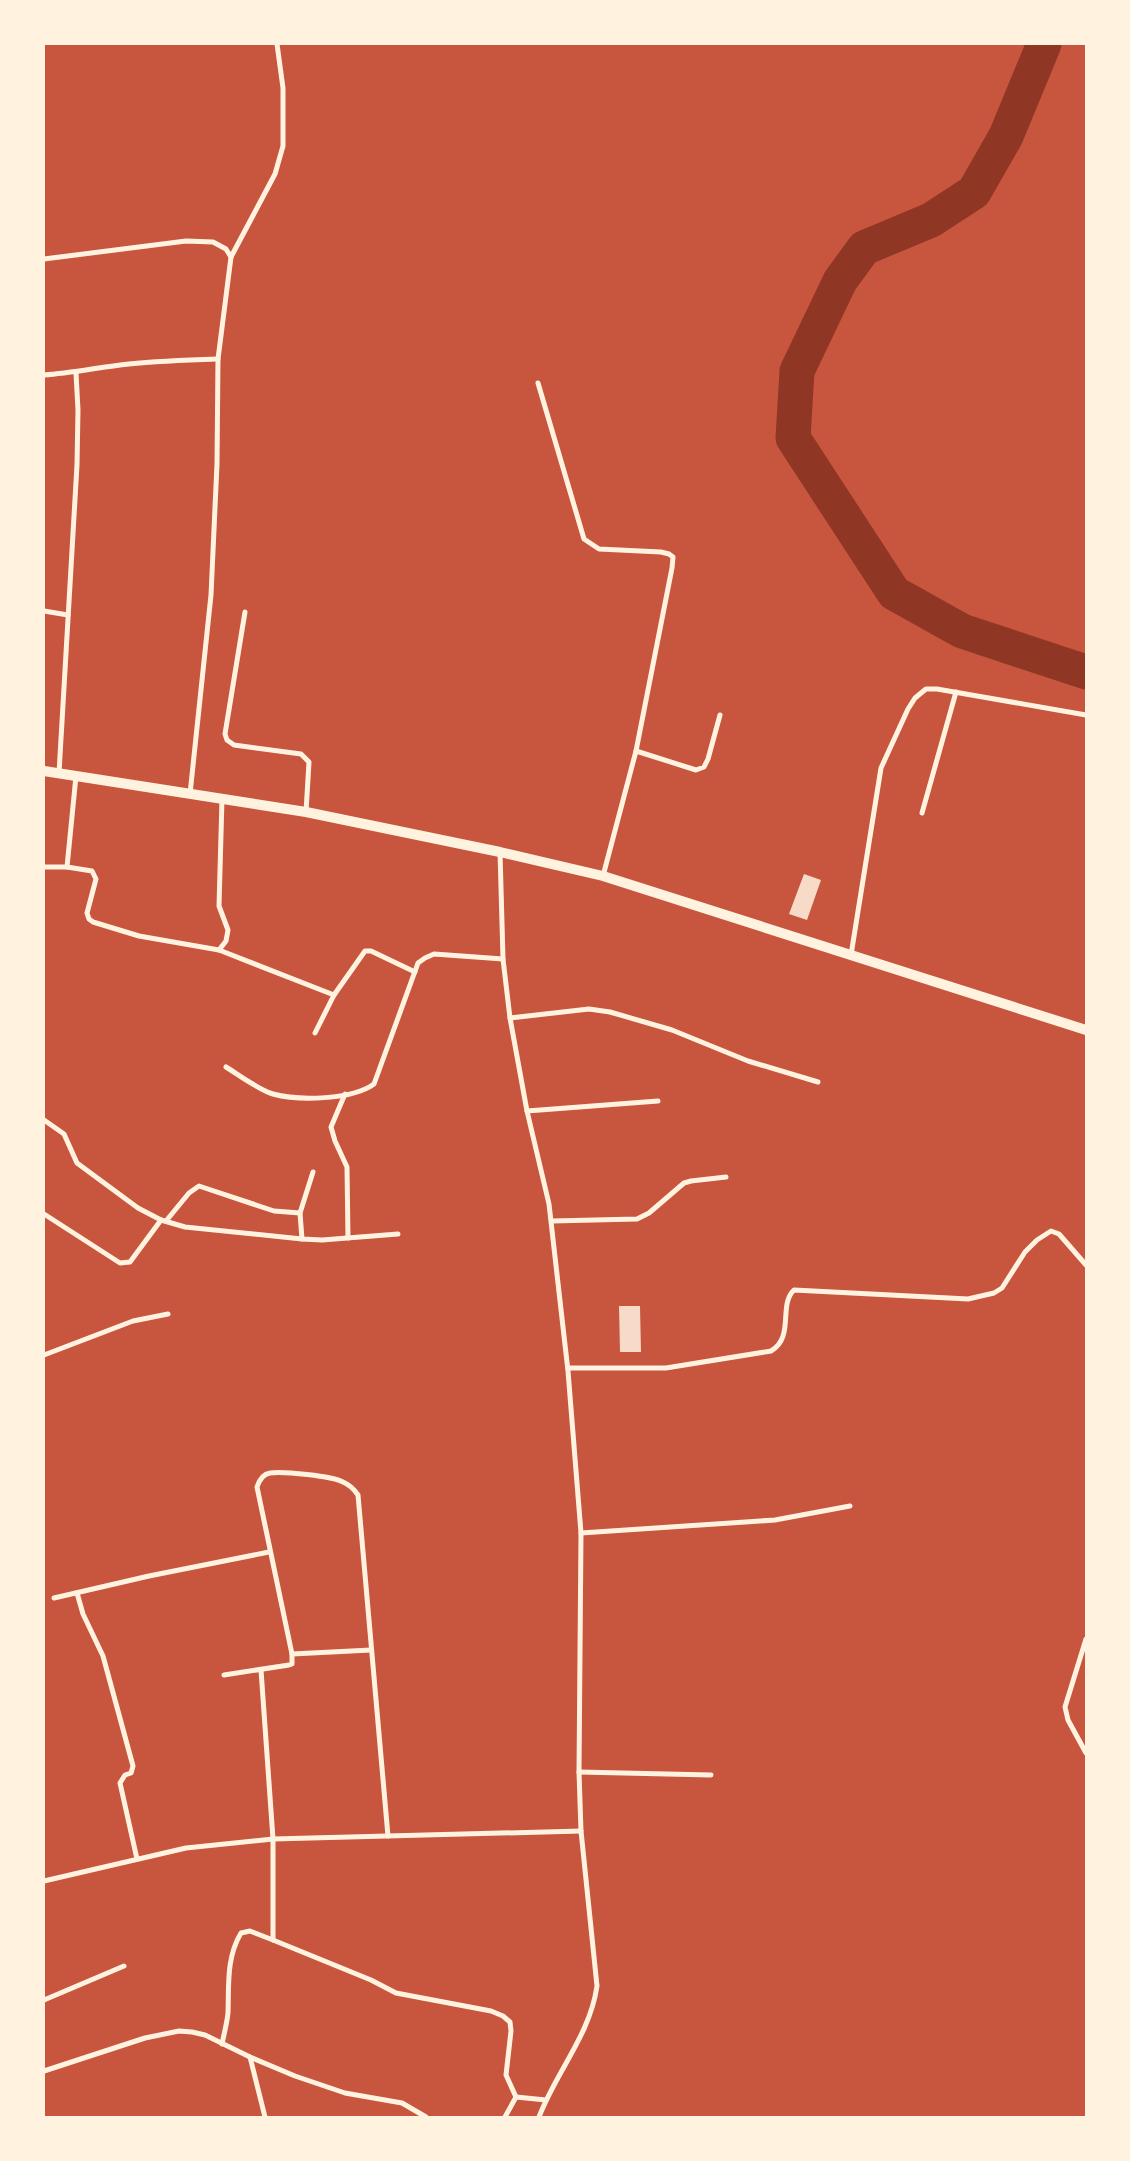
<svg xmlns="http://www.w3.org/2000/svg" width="1130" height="2161" viewBox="0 0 1130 2161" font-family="'IBM Plex Sans',sans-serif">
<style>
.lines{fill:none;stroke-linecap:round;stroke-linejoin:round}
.river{stroke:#8f3625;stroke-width:35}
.building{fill:#f7dbc8}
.minor{stroke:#fff3e0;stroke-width:5}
.secondary{stroke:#fff3e0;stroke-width:10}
</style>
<rect width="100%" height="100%" fill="#c8553d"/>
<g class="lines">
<polyline class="river" points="1044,44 1006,136 974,192 931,220 864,248 840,281 797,371 793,438 894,593 962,631 1086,672"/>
</g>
<g class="building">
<polygon points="804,874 821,880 807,920 789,914"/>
<polygon points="619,1306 640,1306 641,1352 620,1352"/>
</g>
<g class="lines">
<g class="minor">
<polyline points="44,259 186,241 213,242 226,249 231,257"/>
<path d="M44 375C73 373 100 367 129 364 159 361 188 360 218 359"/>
<polyline points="538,383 584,539 599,549 661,552 669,554 673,557 672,568 636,751 603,876"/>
<polyline points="44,611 68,615"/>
<polyline points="245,612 225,734 227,740 234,745 301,754 309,762 306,812"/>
<polyline points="636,751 696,770 704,767 708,759 720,715"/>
<polyline points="59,773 77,465 78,410 76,373"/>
<polyline points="190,794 211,595 217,464 218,359 231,257 275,174 283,146 283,88 277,44"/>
<polyline points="922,813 956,692"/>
<path d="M500 852 503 959 510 1018 527 1111 549 1204 568 1371 581 1533 579 1772 581 1831 597 1986C590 2035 556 2072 539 2117"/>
<polyline points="44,867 67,867 92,871 96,879 87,913 89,919 93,922 139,936 219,950 334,995 315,1033"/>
<polyline points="67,867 76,776"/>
<polyline points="219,950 226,941 228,930 219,906 222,799"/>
<polyline points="851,955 881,768 908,709 915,698 926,689 937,689 1086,715"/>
<polyline points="334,995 365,951 371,951 415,972"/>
<polyline points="510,1018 589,1009 610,1012 672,1030 748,1061 818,1082"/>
<path d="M226 1067C239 1075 259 1090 273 1094 299 1101 352 1100 374 1084L418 963 425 958 434 954 503 959"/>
<polyline points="345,1094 331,1127 335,1141 347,1167 348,1238"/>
<polyline points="527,1111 658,1101"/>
<polyline points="44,1120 64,1134 77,1163 138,1208 161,1220 185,1227 302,1239 322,1240 398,1234"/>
<polyline points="300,1213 302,1239"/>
<polyline points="44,1214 120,1263 130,1262 161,1220"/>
<polyline points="166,1221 189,1193 199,1186 274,1211 300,1213 313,1172"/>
<polyline points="552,1221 637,1219 649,1213 684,1183 691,1181 726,1177"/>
<polyline points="44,1355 133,1321 168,1314"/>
<path d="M568 1368H666L771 1351C795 1337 778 1305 794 1290L968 1299 994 1293 1002 1288 1025 1252 1037 1240 1051 1231 1059 1234 1086 1265"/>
<polyline points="581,1533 775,1520 850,1506"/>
<polyline points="77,1593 83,1614 103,1656 133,1766 131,1773 125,1775 120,1783 137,1859"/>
<polyline points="54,1598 149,1576 269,1552"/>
<polyline points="1086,1639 1065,1707 1068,1720 1086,1753"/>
<path d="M292 1654 257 1487C259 1481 263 1474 270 1473 283 1471 332 1476 343 1482 350 1485 354 1489 358 1495L388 1836"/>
<polyline points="261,1670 273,1839 273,1940 371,1980 396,1993 491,2011 503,2016 510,2022 511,2031 506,2075 516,2097"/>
<polyline points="224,1675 289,1665 292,1664 292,1654 371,1650"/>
<polyline points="579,1772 711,1775"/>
<polyline points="44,1881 186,1848 273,1839 581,1831"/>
<polyline points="44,2000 124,1966"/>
<path d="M222 2044C224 2034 227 2023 228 2013 229 1986 226 1958 241 1933L250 1931 273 1940"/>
<polyline points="250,2057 265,2117"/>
<polyline points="44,2071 145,2038 179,2031 192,2032 205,2035 250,2057 295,2076 345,2093 402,2103 426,2117"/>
<polyline points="505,2117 516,2097 546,2100"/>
</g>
<polyline class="secondary" points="44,771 306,812 500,852 603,876 1086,1030"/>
</g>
<rect width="1130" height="2161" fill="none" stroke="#fff3e0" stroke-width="90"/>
</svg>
